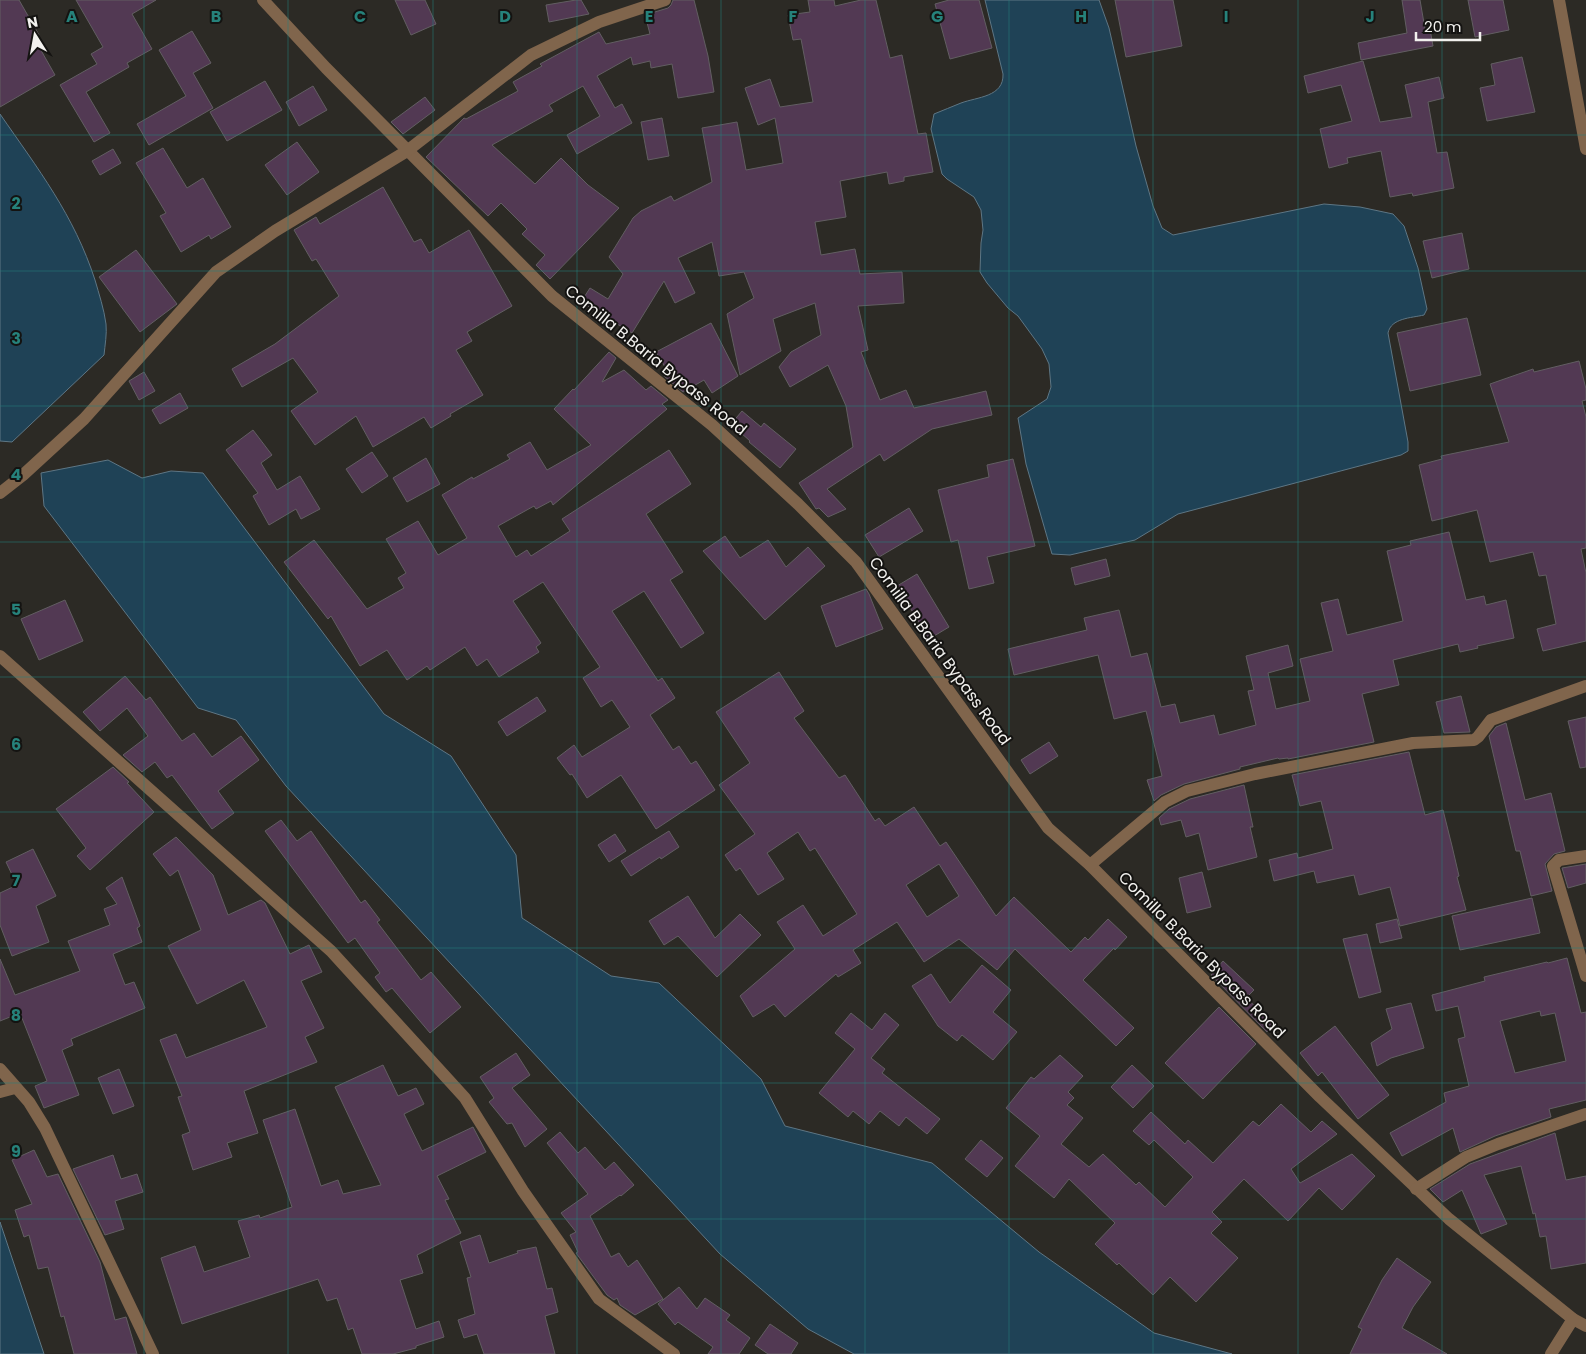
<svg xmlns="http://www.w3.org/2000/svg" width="1586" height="1354" viewBox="0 0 1586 1354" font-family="Poppins,sans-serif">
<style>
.water{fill:#1f4256;stroke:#5e7684}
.building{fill:#523953;stroke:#625e62;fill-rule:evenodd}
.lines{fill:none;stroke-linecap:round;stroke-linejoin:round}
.street{stroke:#80654c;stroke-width:12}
.grid{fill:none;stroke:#26827b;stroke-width:1;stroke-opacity:0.55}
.labels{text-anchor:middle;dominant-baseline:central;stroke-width:4;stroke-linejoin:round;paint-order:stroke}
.street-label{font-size:16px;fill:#f2f1ee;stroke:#141311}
.grid-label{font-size:16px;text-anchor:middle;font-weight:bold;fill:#26827b;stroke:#141311;stroke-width:4;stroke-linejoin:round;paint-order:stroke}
</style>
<rect width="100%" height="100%" fill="#2c2a25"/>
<g class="water">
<path d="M985 0H1099L1109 28 1136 146 1153 206 1162 228 1173 235 1324 204 1360 207 1393 214 1404 226 1418 268 1427 309 1424 315C1411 318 1391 318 1388 333L1408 442V451L1401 455 1178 514 1135 540 1070 555 1052 554 1026 464 1018 418 1047 399 1051 387 1049 364 1042 349 1018 316 1008 308 987 283 980 272 981 243 983 230 981 210 974 197 947 179 942 174 931 129 934 114C943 110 952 107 961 103 977 97 1004 97 1003 74Z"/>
<path d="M0 114C38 169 74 215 95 280 99 294 104 309 106 324 107 334 105 345 104 355L12 442 0 441Z"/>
<polygon points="108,460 142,478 171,471 203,473 384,714 451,756 516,855 522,918 611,976 659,983 761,1079 785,1126 932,1163 1039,1252 1154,1333 1232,1354 854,1354 808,1329 720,1254 286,786 236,720 198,708 44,506 41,473"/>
<polygon points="0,1222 44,1354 0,1354"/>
</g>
<g class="building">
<polygon points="0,0 19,0 39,35 34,38 55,75 0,107"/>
<polygon points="76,0 156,0 132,14 152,49 127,63 129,67 86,92 110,133 94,142 60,85 97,64 91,54 103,47"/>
<polygon points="395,0 425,0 436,24 411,35"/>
<polygon points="576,0 581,0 589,14 549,22 546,5"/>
<polygon points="673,0 694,0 708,56 714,92 678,98 672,64 651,68 650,61 633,65 631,57 597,76 615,108 622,104 632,123 577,154 567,135 600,116 583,86 549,105 553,111 492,145 535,184 561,158 588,185 619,208 550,279 536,265 545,255 522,234 527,229 501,203 488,216 426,157 464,118 466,119 518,91 513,82 542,66 540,64 599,32 606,44 650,34 645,15 668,8 671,5"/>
<polygon points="808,0 834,0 835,6 861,0 876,0 890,58 902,55 918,134 926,133 933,172 904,177 904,181 889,184 887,172 840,181 846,217 815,222 821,255 855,249 860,274 902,272 904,303 858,306 868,350 861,352 880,400 906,390 914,408 986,391 992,415 932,429 884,461 880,454 827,489 846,509 828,517 819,508 816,509 799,483 853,447 846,406 828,365 790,387 779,367 791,352 821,335 815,303 773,319 781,351 740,375 727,314 754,298 744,272 719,276 712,242 678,258 695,293 675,303 664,281 632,333 581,302 590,288 608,299 623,274 609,257 633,218 641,211 671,196 674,201 712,182 702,128 737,122 746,170 783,163 775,118 758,125 745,88 770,79 780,107 813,102 801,39 793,40 788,15 810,12"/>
<polygon points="949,0 979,0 992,48 950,59 935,4"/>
<polygon points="1115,0 1173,0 1182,46 1126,57"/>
<polygon points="1402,0 1420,0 1425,29 1430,29 1433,46 1361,60 1358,43 1407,33"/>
<polygon points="1468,0 1503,0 1509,30 1475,37"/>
<polygon points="192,31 211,63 193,73 213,108 149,145 137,124 186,96 159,50"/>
<polygon points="1522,57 1535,112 1487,121 1480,88 1495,85 1491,64"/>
<polygon points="1363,61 1380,122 1412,117 1405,85 1439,77 1444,98 1428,102 1437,153 1447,152 1454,188 1413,196 1412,193 1390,197 1381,151 1347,158 1348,163 1329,168 1320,129 1352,121 1341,85 1308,93 1304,76"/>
<polygon points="265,81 282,110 227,141 210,112"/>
<polygon points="313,86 327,110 299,126 286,102"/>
<polygon points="425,97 435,110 403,134 391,122"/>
<polygon points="662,118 669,156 648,160 641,122"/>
<polygon points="297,142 319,172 287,195 265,165"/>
<polygon points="163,148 187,188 203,178 231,227 211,239 209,235 181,252 160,216 166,213 136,163"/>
<polygon points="113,149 121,163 100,175 92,161"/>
<polygon points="383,187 414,242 421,239 429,253 469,230 512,306 467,332 472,341 456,350 483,395 450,414 451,416 431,428 424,417 373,447 356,416 315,445 291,411 318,392 293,358 242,387 232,369 275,344 339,296 316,259 312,261 294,230 316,217 320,224"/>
<polygon points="1462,233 1469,269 1432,278 1423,241"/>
<polygon points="136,250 177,304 140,332 99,277"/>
<polygon points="1467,318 1481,375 1410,391 1397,333"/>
<polygon points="711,323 738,376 712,393 704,380 683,392 664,376 668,372 656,352"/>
<polygon points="609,352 616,358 602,382 624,370 646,390 651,386 668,400 662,404 667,409 553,505 551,501 536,509 534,506 498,526 516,557 527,550 531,556 570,531 562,519 669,450 691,484 646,514 683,572 670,580 704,633 681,648 644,591 612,611 658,681 662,678 675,698 650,715 673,750 679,746 691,764 696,761 715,790 656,829 621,775 587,798 572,774 570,775 557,758 574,745 582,757 630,727 612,700 601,707 583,678 600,667 543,582 513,601 541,643 536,647 539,652 499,677 487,659 477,666 465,647 430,670 427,666 407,680 387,650 360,666 331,616 328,619 284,562 314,540 367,609 404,588 398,578 406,573 386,539 418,521 438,555 467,538 442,495 472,477 473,479 510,459 507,455 530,442 547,470 591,445 554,409 573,389 574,390"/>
<polygon points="1579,361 1586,389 1586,400 1582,401 1586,417 1586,548 1581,549 1586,573 1586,641 1543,651 1537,629 1556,624 1546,575 1539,576 1533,552 1490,562 1477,510 1432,521 1419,465 1442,459 1441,456 1509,442 1490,384 1533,369 1534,372"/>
<polygon points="144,372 155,391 139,400 129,381"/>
<polygon points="180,393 188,408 160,424 152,410"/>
<polygon points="742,411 761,427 764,423 796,449 780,468 749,442 750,441 731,424"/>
<polygon points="253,430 272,455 261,463 277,490 300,476 320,509 301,519 296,509 269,525 253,496 258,493 226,450"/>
<polygon points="372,452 388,476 362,493 346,469"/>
<polygon points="426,458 440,484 407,502 393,478"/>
<polygon points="1013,459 1035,546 987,557 994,583 969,589 958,540 951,542 938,490 989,477 987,465"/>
<polygon points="909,508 923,531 879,557 865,535"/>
<polygon points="1449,532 1466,600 1484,596 1486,605 1506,600 1514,638 1477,646 1478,648 1460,652 1458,644 1393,660 1399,685 1362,694 1374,742 1288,759 1288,758 1279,759 1278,758 1240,767 1240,769 1184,784 1161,795 1154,801 1147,780 1162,776 1146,711 1114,719 1098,655 1014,675 1008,649 1087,630 1084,618 1119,610 1131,657 1147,653 1161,707 1175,704 1180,723 1214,715 1219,735 1256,725 1248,691 1254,690 1246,656 1288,645 1293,666 1268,673 1276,709 1310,701 1300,659 1333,651 1321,603 1338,599 1347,635 1403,621 1387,551 1411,545 1410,541"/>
<polygon points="725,536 740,558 768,540 786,567 808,547 825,566 765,620 703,551"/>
<polygon points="1106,559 1110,576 1075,585 1071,568"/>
<polygon points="917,574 949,627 929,639 897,586"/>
<polygon points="866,589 869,594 883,629 836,647 821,606"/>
<polygon points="65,600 83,641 39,660 21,619"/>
<path d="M779 672 804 711 794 718 839 778 845 775 875 821 879 818 885 826 914 807 940 846 946 842 996 916 1014 897 1071 952 1085 937 1088 940 1108 919 1127 937 1115 950 1114 948 1083 980 1134 1028 1116 1046 1015 949 997 970 959 939 924 962 897 922 853 950 861 963 838 977 836 974 785 1017 774 1004 753 1017 740 996 795 949 777 922 803 905 823 936 857 914 815 848 810 851 798 832 767 853 784 879 758 895 740 868 736 871 725 855 755 834 719 785 750 763 716 712ZM939 864 959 896 927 917 906 885Z"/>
<polygon points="125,676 146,700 150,697 182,741 194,733 212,757 241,736 259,760 218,791 234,813 212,829 172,775 167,778 155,762 142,772 123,755 148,736 127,708 100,731 83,712"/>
<polygon points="1461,696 1470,732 1444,733 1436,702"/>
<polygon points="537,697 546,711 507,736 498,722"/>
<polygon points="1586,717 1586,767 1580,768 1568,721"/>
<polygon points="1506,723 1525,800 1551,793 1565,851 1554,854 1545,864 1552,891 1531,896 1520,851 1516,851 1489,736 1496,727"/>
<polygon points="1049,742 1058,756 1030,774 1021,760"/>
<polygon points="1409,752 1425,815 1443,810 1452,846 1459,876 1457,877 1466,910 1400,926 1390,887 1359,895 1354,875 1317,883 1314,871 1274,881 1269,860 1297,853 1298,858 1333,849 1321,801 1300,806 1292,775"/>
<polygon points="113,767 129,782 127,783 154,812 90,870 77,856 86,848 56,809"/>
<polygon points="1244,785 1253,827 1250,827 1257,857 1208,870 1199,833 1186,837 1181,820 1161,825 1159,818 1169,809 1190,799"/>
<polygon points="281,820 297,841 311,831 361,903 365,900 380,920 377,922 421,980 431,972 461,1007 430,1033 392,988 386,992 375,977 380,973 355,938 348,943 265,831"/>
<polygon points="669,831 679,847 661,859 660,857 631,876 621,861"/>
<polygon points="615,834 626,851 609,862 598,845"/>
<polygon points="176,837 213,875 228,915 261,900 265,903 290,954 309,945 322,972 301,981 324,1028 305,1037 317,1062 244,1091 258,1133 227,1143 232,1157 193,1170 182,1135 190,1132 178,1097 182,1096 160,1040 176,1034 186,1058 267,1027 244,980 197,1004 168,946 201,930 178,870 170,876 153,854"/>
<polygon points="33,849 56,896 36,906 49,942 12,956 0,925 0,893 17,885 6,862"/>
<polygon points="1586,864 1586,883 1568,888 1562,868"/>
<polygon points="1202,872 1211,907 1187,913 1179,878"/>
<polygon points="122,877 140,926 137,928 142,942 113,954 125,985 134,982 145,1008 71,1039 73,1045 62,1050 79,1095 44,1108 35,1086 47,1081 20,1013 0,1021 0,959 15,995 80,971 68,941 110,925 104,909 117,904 106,888"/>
<polygon points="688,896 715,938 740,914 761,935 717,977 678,936 664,945 649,921"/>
<polygon points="1532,898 1540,933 1460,950 1452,916"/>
<polygon points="1397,919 1402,938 1380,943 1376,924"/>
<polygon points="1367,934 1381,992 1359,998 1343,939"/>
<path d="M1567 958 1581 1013 1586 1012V1100L1549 1109 1551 1117 1495 1136 1460 1152 1453 1128 1402 1156 1390 1133 1446 1102 1444 1093 1469 1086 1458 1039 1465 1037 1458 1006 1436 1011 1432 995 1485 981 1484 977 1547 962 1548 963ZM1540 1011 1541 1016 1555 1013 1566 1061 1515 1073 1500 1021Z"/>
<polygon points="1223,961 1254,990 1246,998 1275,1024 1267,1032 1211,975"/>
<polygon points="982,965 1011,990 993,1012 1017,1032 993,1060 962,1035 957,1041 938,1026 912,986 931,974 950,1003"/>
<polygon points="1411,1003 1424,1048 1391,1058 1377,1066 1371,1043 1392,1029 1386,1009"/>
<polygon points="1219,1007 1256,1044 1203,1099 1165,1063"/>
<polygon points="851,1013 872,1030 885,1013 899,1025 871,1058 885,1069 882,1073 940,1119 927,1134 906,1117 899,1126 880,1111 869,1124 853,1111 848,1117 819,1093 855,1049 835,1033"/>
<polygon points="1335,1026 1389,1095 1358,1119 1322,1072 1318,1076 1300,1053"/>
<polygon points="516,1053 530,1075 512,1088 547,1129 525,1147 512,1123 507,1124 489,1102 494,1098 480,1077"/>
<polygon points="1060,1055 1083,1076 1068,1092 1074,1098 1067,1105 1083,1118 1061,1144 1089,1167 1103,1154 1136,1185 1139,1182 1165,1207 1193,1177 1154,1140 1149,1145 1133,1131 1151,1112 1185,1144 1188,1140 1213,1163 1253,1121 1259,1126 1281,1104 1311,1132 1322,1121 1337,1134 1291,1169 1300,1183 1352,1154 1375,1176 1342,1210 1319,1188 1288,1221 1244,1179 1212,1212 1222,1222 1211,1233 1238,1258 1196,1302 1170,1277 1153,1295 1119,1263 1117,1265 1095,1244 1115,1223 1069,1179 1054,1198 1015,1166 1040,1136 1006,1108 1031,1077 1034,1079"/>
<polygon points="383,1065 398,1096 416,1088 424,1104 404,1114 422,1151 473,1127 486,1152 437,1176 449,1199 445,1200 461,1233 417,1255 423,1273 400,1280 416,1329 439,1321 444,1337 416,1346 416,1348 393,1354 362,1354 353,1328 348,1330 337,1298 327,1301 318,1279 182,1324 161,1258 195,1246 204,1272 250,1257 238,1221 259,1215 260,1218 292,1207 263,1120 295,1109 321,1186 338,1180 343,1194 381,1185 335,1087"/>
<polygon points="1132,1065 1154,1086 1133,1108 1111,1087"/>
<polygon points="119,1069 134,1106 113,1114 98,1078"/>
<polygon points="560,1132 578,1153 585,1147 605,1170 614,1162 634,1185 621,1196 620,1195 590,1216 611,1257 619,1253 628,1267 637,1260 663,1299 635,1315 620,1305 617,1298 614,1300 607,1295 576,1253 578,1252 570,1235 576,1232 561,1213 588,1194 547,1143"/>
<polygon points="1555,1133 1566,1180 1586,1176 1586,1263 1551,1269 1546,1236 1540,1237 1535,1213 1533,1214 1521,1166 1484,1175 1507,1224 1481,1234 1462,1190 1443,1202 1430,1189 1470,1164"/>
<polygon points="981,1140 1003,1158 987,1177 965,1159"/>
<polygon points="34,1150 47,1177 58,1174 100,1262 115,1320 126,1317 137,1354 74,1354 64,1316 61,1317 48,1267 38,1269 29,1235 24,1237 15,1210 32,1204 12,1160"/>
<polygon points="113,1155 121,1179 137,1174 143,1192 115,1201 124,1229 105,1235 73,1169"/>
<polygon points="480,1235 489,1263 518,1253 517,1251 536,1247 547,1289 552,1288 558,1312 545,1316 555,1354 484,1354 477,1334 464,1338 458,1320 475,1314 467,1278 471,1277 460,1242"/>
<polygon points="1397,1258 1431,1282 1413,1307 1402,1328 1447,1354 1350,1354 1362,1329 1358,1327 1382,1280"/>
<polygon points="679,1287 697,1309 705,1298 730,1315 726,1320 750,1338 739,1354 708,1354 713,1347 678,1322 675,1325 658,1304"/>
<polygon points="770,1324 798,1343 791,1354 768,1354 755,1345"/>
</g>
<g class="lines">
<g class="street">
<polyline points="263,0 326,68 552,296 712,425 798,504 856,562 1048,828 1090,865 1320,1097 1449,1219 1573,1319 1586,1326"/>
<polyline points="1559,0 1586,149"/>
<polyline points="0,493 23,475 84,419 216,272 275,231 407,151 531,55 599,22 665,0"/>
<polyline points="0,656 331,951 465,1098 523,1191 599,1299 674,1354"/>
<polyline points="1586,856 1559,860 1553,866 1586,976"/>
<polyline points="1090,865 1165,802 1187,791 1255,774 1413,743 1474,740 1478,737 1491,720 1586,686"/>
<polyline points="0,1069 29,1102 45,1128 153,1354"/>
<polyline points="0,1092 15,1088"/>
<polyline points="1416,1189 1466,1157 1498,1144 1586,1114"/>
<polyline points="1551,1354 1573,1319"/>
</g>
</g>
<path class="grid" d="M144 0V1354M288 0V1354M433 0V1354M577 0V1354M721 0V1354M865 0V1354M1009 0V1354M1153 0V1354M1298 0V1354M1442 0V1354M0 135H1586M0 271H1586M0 406H1586M0 542H1586M0 677H1586M0 812H1586M0 948H1586M0 1083H1586M0 1219H1586"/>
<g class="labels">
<g class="street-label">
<text transform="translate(656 360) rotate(39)">Comilla B.Baria Bypass Road</text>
<text transform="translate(940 651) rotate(54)">Comilla B.Baria Bypass Road</text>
<text transform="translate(1202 955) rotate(45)">Comilla B.Baria Bypass Road</text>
</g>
</g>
<g class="grid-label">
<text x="72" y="22">A</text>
<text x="216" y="22">B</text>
<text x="360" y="22">C</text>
<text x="505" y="22">D</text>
<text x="649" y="22">E</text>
<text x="793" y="22">F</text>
<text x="937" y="22">G</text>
<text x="1081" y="22">H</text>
<text x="1226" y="22">I</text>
<text x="1370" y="22">J</text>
<text x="16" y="209">2</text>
<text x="16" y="344">3</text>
<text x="16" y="480">4</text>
<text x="16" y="615">5</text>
<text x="16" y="750">6</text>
<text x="16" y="886">7</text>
<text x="16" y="1021">8</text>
<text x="16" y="1157">9</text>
</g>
<g transform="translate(35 35) rotate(349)" stroke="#141311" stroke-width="4" paint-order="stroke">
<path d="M0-4L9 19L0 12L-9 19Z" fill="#f2f1ee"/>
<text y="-8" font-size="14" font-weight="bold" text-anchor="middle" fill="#f2f1ee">N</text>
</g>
<path d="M1416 32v8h64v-8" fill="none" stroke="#f2f1ee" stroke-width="2.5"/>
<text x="1424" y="32" font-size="15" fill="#f2f1ee" stroke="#141311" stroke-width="4" paint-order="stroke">20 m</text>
</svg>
